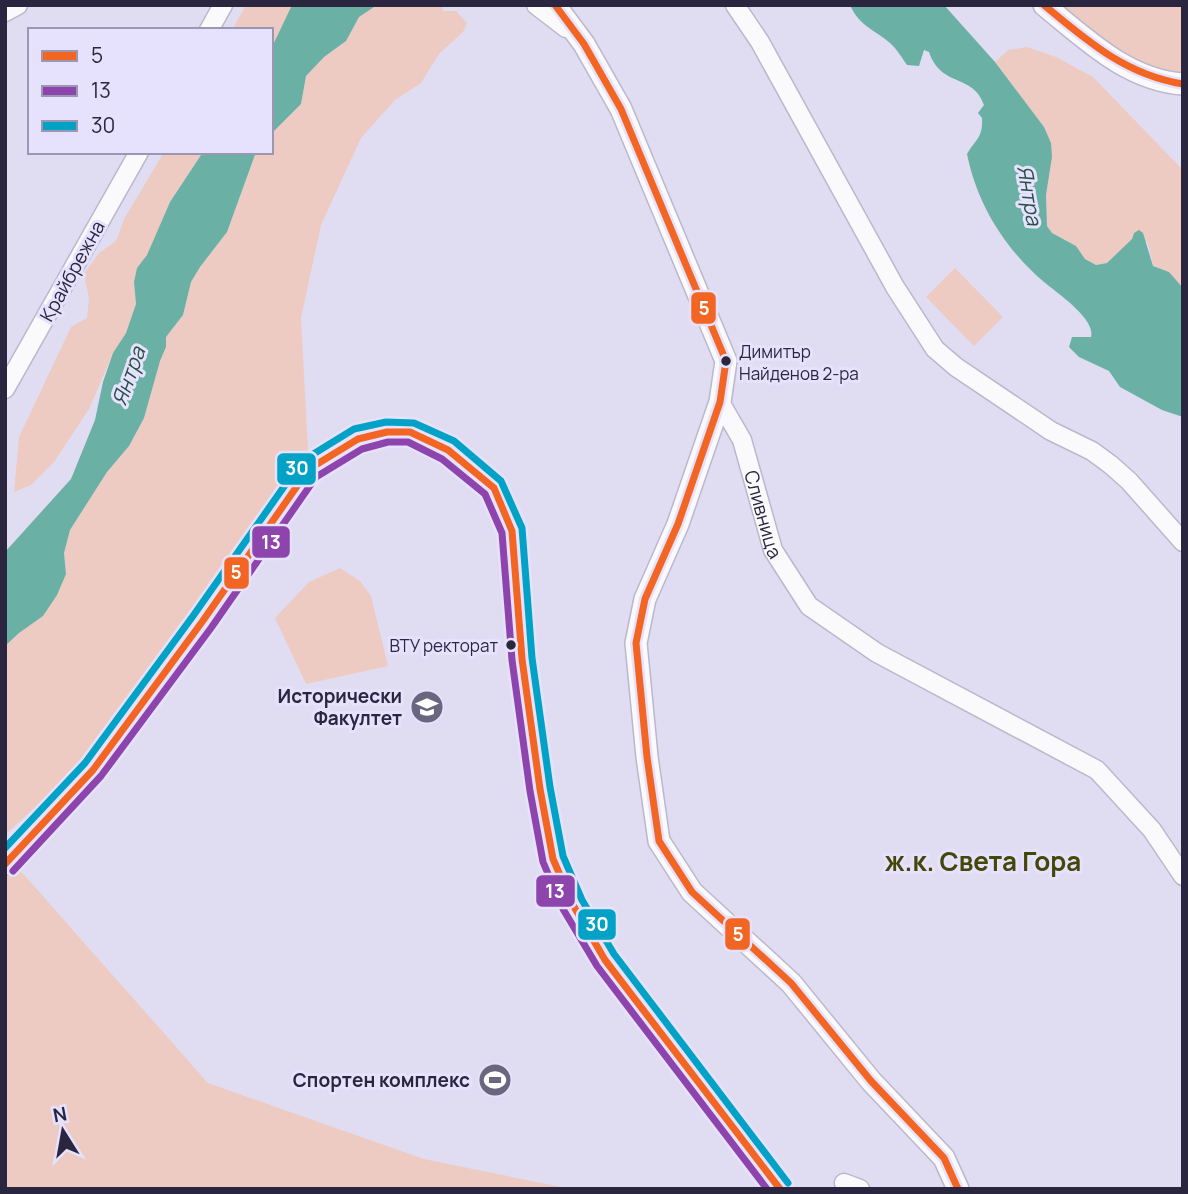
<svg xmlns="http://www.w3.org/2000/svg" width="1188" height="1194" viewBox="0 0 1188 1194" font-family="Manrope,sans-serif">
<style>
.green{fill:#edcbc2}
.water{fill:#6ab0a5}
.lines{fill:none;stroke-linecap:round;stroke-linejoin:round}
.minor-casing{stroke:#bbb7cd;stroke-width:21}
.tertiary-casing{stroke:#bbb7cd;stroke-width:24}
.minor{stroke:#fafafd;stroke-width:18}
.tertiary{stroke:#fafafd;stroke-width:21}
.bus-1-casing{stroke:#e6e2fe;stroke-width:12}
.bus-2-casing{stroke:#e6e2fe;stroke-width:12}
.bus-3-casing{stroke:#e6e2fe;stroke-width:12}
.bus-1{stroke:#f26522;stroke-width:7}
.bus-2{stroke:#8e44ad;stroke-width:7}
.bus-3{stroke:#02a2c7;stroke-width:7}
.bus-dot{fill:#2b2640;stroke:#e6e2fe;stroke-width:2.5}
.labels{text-anchor:middle;dominant-baseline:central;stroke-width:6;stroke-linejoin:round;paint-order:stroke}
.bus-label{font-size:17px;fill:#2b2640;stroke:#e6e2fe;text-anchor:start}
.street-label{font-size:19px;fill:#2b2640;stroke:#e6e2fe}
.poi-label{font-size:19px;font-weight:bold;fill:#2b2640;stroke:#e6e2fe;text-anchor:end}
.water-label{font-size:21px;font-style:italic;fill:#265044;stroke:#e6e2fe}
.district-label{font-size:26px;font-weight:bold;fill:#444707;stroke:#e6e2fe}
.line-badge{stroke:#e6e2fe;stroke-width:2.5}
.badge-label{font-size:19px;text-anchor:middle;font-weight:bold;fill:#fff}
</style>
<rect width="100%" height="100%" fill="#e0ddf3"/>
<g class="green">
<polygon points="246,5 292,5 271,49 271,30 232,30"/>
<polygon points="377,5 442,5 443,11 456,11 467,23 463,32 439,54 421,83 395,100 361,138 321,225 301,318 309,469 78,768 5,835 5,646 19,633 43,616 66,574 64,553 70,530 107,472 129,446 144,418 160,361 166,347 166,337 183,315 191,282 200,267 227,232 256,152 271,152 271,134 301,104 306,76 324,57 346,41 359,17"/>
<polygon points="1044,5 1183,5 1183,84 1162,83"/>
<polygon points="1027,47 1056,57 1093,77 1183,170 1183,288 1169,272 1153,266 1148,243 1134,233 1132,239 1107,263 1096,265 1085,259 1076,246 1052,233 1047,226 1046,195 1052,157 1044,127 995,62 1008,50"/>
<polygon points="164,152 203,152 170,202 147,255 137,268 134,282 136,304 126,333 113,353 89,409 54,462 31,485 14,492 19,437 71,327 87,318 89,298 84,274 99,253 116,241 124,219"/>
<polygon points="955,268 1003,317 974,346 926,297"/>
<polygon points="340,568 360,581 371,596 388,666 306,684 275,618 309,582"/>
<polygon points="11,860 208,1083 424,1159 571,1189 5,1189 5,864"/>
</g>
<g class="water">
<polygon points="292,5 377,5 359,17 346,41 324,57 306,76 301,104 271,134 271,49"/>
<path d="M850 5H944L995 62 1044 127 1051 143 1052 157 1046 195 1047 226 1052 233 1076 246 1085 259 1096 265 1107 263 1132 239 1134 233 1139 230 1143 233 1153 266 1169 272 1183 288V417L1162 410 1120 387 1109 371 1079 357 1069 347 1072 337H1091C1096 319 1057 293 1044 282 1005 249 977 204 967 154 976 139 983 138 982 118L978 113 984 105C973 73 941 88 929 52L924 50 919 66 907 65C902 58 897 49 890 43 874 29 860 27 850 5Z"/>
<polygon points="203,152 256,152 227,232 200,267 191,282 183,315 166,337 166,347 160,361 144,418 129,446 107,472 70,530 64,553 66,574 57,595 43,616 19,633 5,646 5,552 71,479 95,420 103,382 113,353 126,333 136,304 134,282 137,268 147,255 170,202"/>
</g>
<g class="lines">
<defs>
<g id="minor">
<polyline points="536,5 566,28"/>
<polyline points="735,5 760,42 895,287 935,349 956,367 1051,431 1092,451 1111,465 1129,481 1183,542"/>
<polyline points="5,12 18,5"/>
<polyline points="209,30 223,5"/>
<polyline points="5,389 139,152"/>
<path id="s1" d="M720 402 742 440 773 550 809 606 877 653 1097 770 1152 830 1183 876"/>
<polyline points="844,1183 860,1189"/>
</g>
<g id="tertiary">
<polyline points="555,5 584,44 621,109 726,361 720,402 678,524 645,599 636,643 647,757 659,841 692,892 791,983 871,1081 944,1158 958,1189"/>
<path d="M1044 5C1086 39 1127 80 1183 84"/>
<polyline points="5,864 93,770 202,622 309,469 358,439 387,432 410,432 448,450 494,488 512,531 522,659 540,789 553,859 573,905 605,960 780,1189"/>
</g>
</defs>
<use href="#minor" class="minor-casing"/>
<use href="#tertiary" class="tertiary-casing"/>
<use href="#minor" class="minor"/>
<use href="#tertiary" class="tertiary"/>
<defs>
<g id="bus-1">
<polyline points="555,5 584,44 621,109 726,361 720,402 678,524 645,599 636,643 647,757 659,841 692,892 791,983 871,1081 944,1158 958,1189"/>
<path d="M1044 5C1087 41 1126 75 1183 84"/>
<polyline points="5,864 93,770 202,622 309,469 358,439 387,432 410,432 448,450 494,488 512,531 522,659 540,789 553,859 573,905 605,960 780,1189"/>
</g>
<polyline id="bus-2" points="13,871 101,776 211,628 316,477 362,449 388,442 408,442 442,459 485,494 502,533 512,660 530,791 543,862 563,909 597,966 767,1189"/>
<polyline id="bus-3" points="5,848 85,763 193,616 302,461 354,429 386,422 414,423 454,441 501,481 522,528 532,658 550,787 563,856 582,900 614,954 788,1183"/>
</defs>
<use href="#bus-1" class="bus-1-casing"/>
<use href="#bus-2" class="bus-2-casing"/>
<use href="#bus-3" class="bus-3-casing"/>
<use href="#bus-1" class="bus-1"/>
<use href="#bus-2" class="bus-2"/>
<use href="#bus-3" class="bus-3"/>
</g>
<defs>
<symbol id="university-disc" viewBox="-11 -11 22 22"><circle r="9.5" fill="#6a667f" stroke="#e6e2fe"/><path d="M0-5L7-2L0 1L-7-2ZM-4 1L0 2.5L4 1V4Q0 6-4 4Z" fill="#fff"/></symbol>
<symbol id="stadium-disc" viewBox="-11 -11 22 22"><circle r="9.5" fill="#6a667f" stroke="#e6e2fe"/><path d="M0-5a6.5 5 0 1 0 0 10a6.5 5 0 1 0 0-10ZM-3.5-1.8h7v3.6h-7Z" fill="#fff"/></symbol>
</defs>
<g fill-rule="evenodd">
<use href="#university-disc" x="408" y="688" width="38" height="38"/>
<use href="#stadium-disc" x="476" y="1061" width="38" height="38"/>
</g>
<g class="bus-dot">
<circle cx="726" cy="361" r="6"/>
<circle cx="511" cy="645" r="6"/>
</g>
<g class="labels">
<g class="bus-label">
<text x="739" y="351">Димитър<tspan x="739" dy="22">Найденов 2-ра</tspan></text>
<text x="498" y="645" text-anchor="end">ВТУ ректорат</text>
</g>
<g class="street-label">
<text transform="translate(72 271) rotate(-61)">Крайбрежна</text>
<text stroke="none"><textPath href="#s1" startOffset="121">Сливница</textPath></text>
</g>
<g class="poi-label">
<text x="402" y="696">Исторически<tspan x="402" dy="22">Факултет</tspan></text>
<text x="470" y="1080">Спортен комплекс</text>
</g>
<g class="water-label">
<text transform="translate(1030 195) rotate(80)">Янтра</text>
<text transform="translate(128 376) rotate(-70)">Янтра</text>
</g>
<g class="district-label">
<text x="983" y="861">ж.к. Света Гора</text>
</g>
</g>
<g class="line-badge">
<rect x="690" y="291" width="27" height="34" rx="7" fill="#f26522"/>
<rect x="276" y="452" width="41" height="34" rx="7" fill="#02a2c7"/>
<rect x="251" y="525" width="40" height="34" rx="7" fill="#8e44ad"/>
<rect x="223" y="556" width="27" height="34" rx="7" fill="#f26522"/>
<rect x="535" y="874" width="41" height="34" rx="7" fill="#8e44ad"/>
<rect x="577" y="908" width="40" height="33" rx="7" fill="#02a2c7"/>
<rect x="724" y="917" width="27" height="34" rx="7" fill="#f26522"/>
</g>
<g class="badge-label">
<text x="704" y="315">5</text>
<text x="297" y="475">30</text>
<text x="271" y="549">13</text>
<text x="236" y="579">5</text>
<text x="555" y="898">13</text>
<text x="597" y="931">30</text>
<text x="738" y="941">5</text>
</g>
<rect width="1188" height="1194" fill="none" stroke="#2b2640" stroke-width="14"/>
<rect x="28" y="28" width="245" height="126" fill="#e6e2fe" stroke="#9b97b2" stroke-width="2"/>
<rect x="42" y="51" width="35" height="10" fill="#f26522" stroke="#9b97b2" stroke-width="2"/>
<text x="91" y="63" font-size="21" fill="#2b2640">5</text>
<rect x="42" y="86" width="35" height="10" fill="#8e44ad" stroke="#9b97b2" stroke-width="2"/>
<text x="91" y="98" font-size="21" fill="#2b2640">13</text>
<rect x="42" y="121" width="35" height="10" fill="#02a2c7" stroke="#9b97b2" stroke-width="2"/>
<text x="91" y="133" font-size="21" fill="#2b2640">30</text>
<g transform="translate(63 1131) rotate(349)" stroke="#e6e2fe" stroke-width="5" paint-order="stroke">
<path d="M0-5L12 26L0 18L-12 26Z" fill="#2b2640"/>
<text y="-10" font-size="19" font-weight="bold" text-anchor="middle" fill="#2b2640">N</text>
</g>
</svg>
